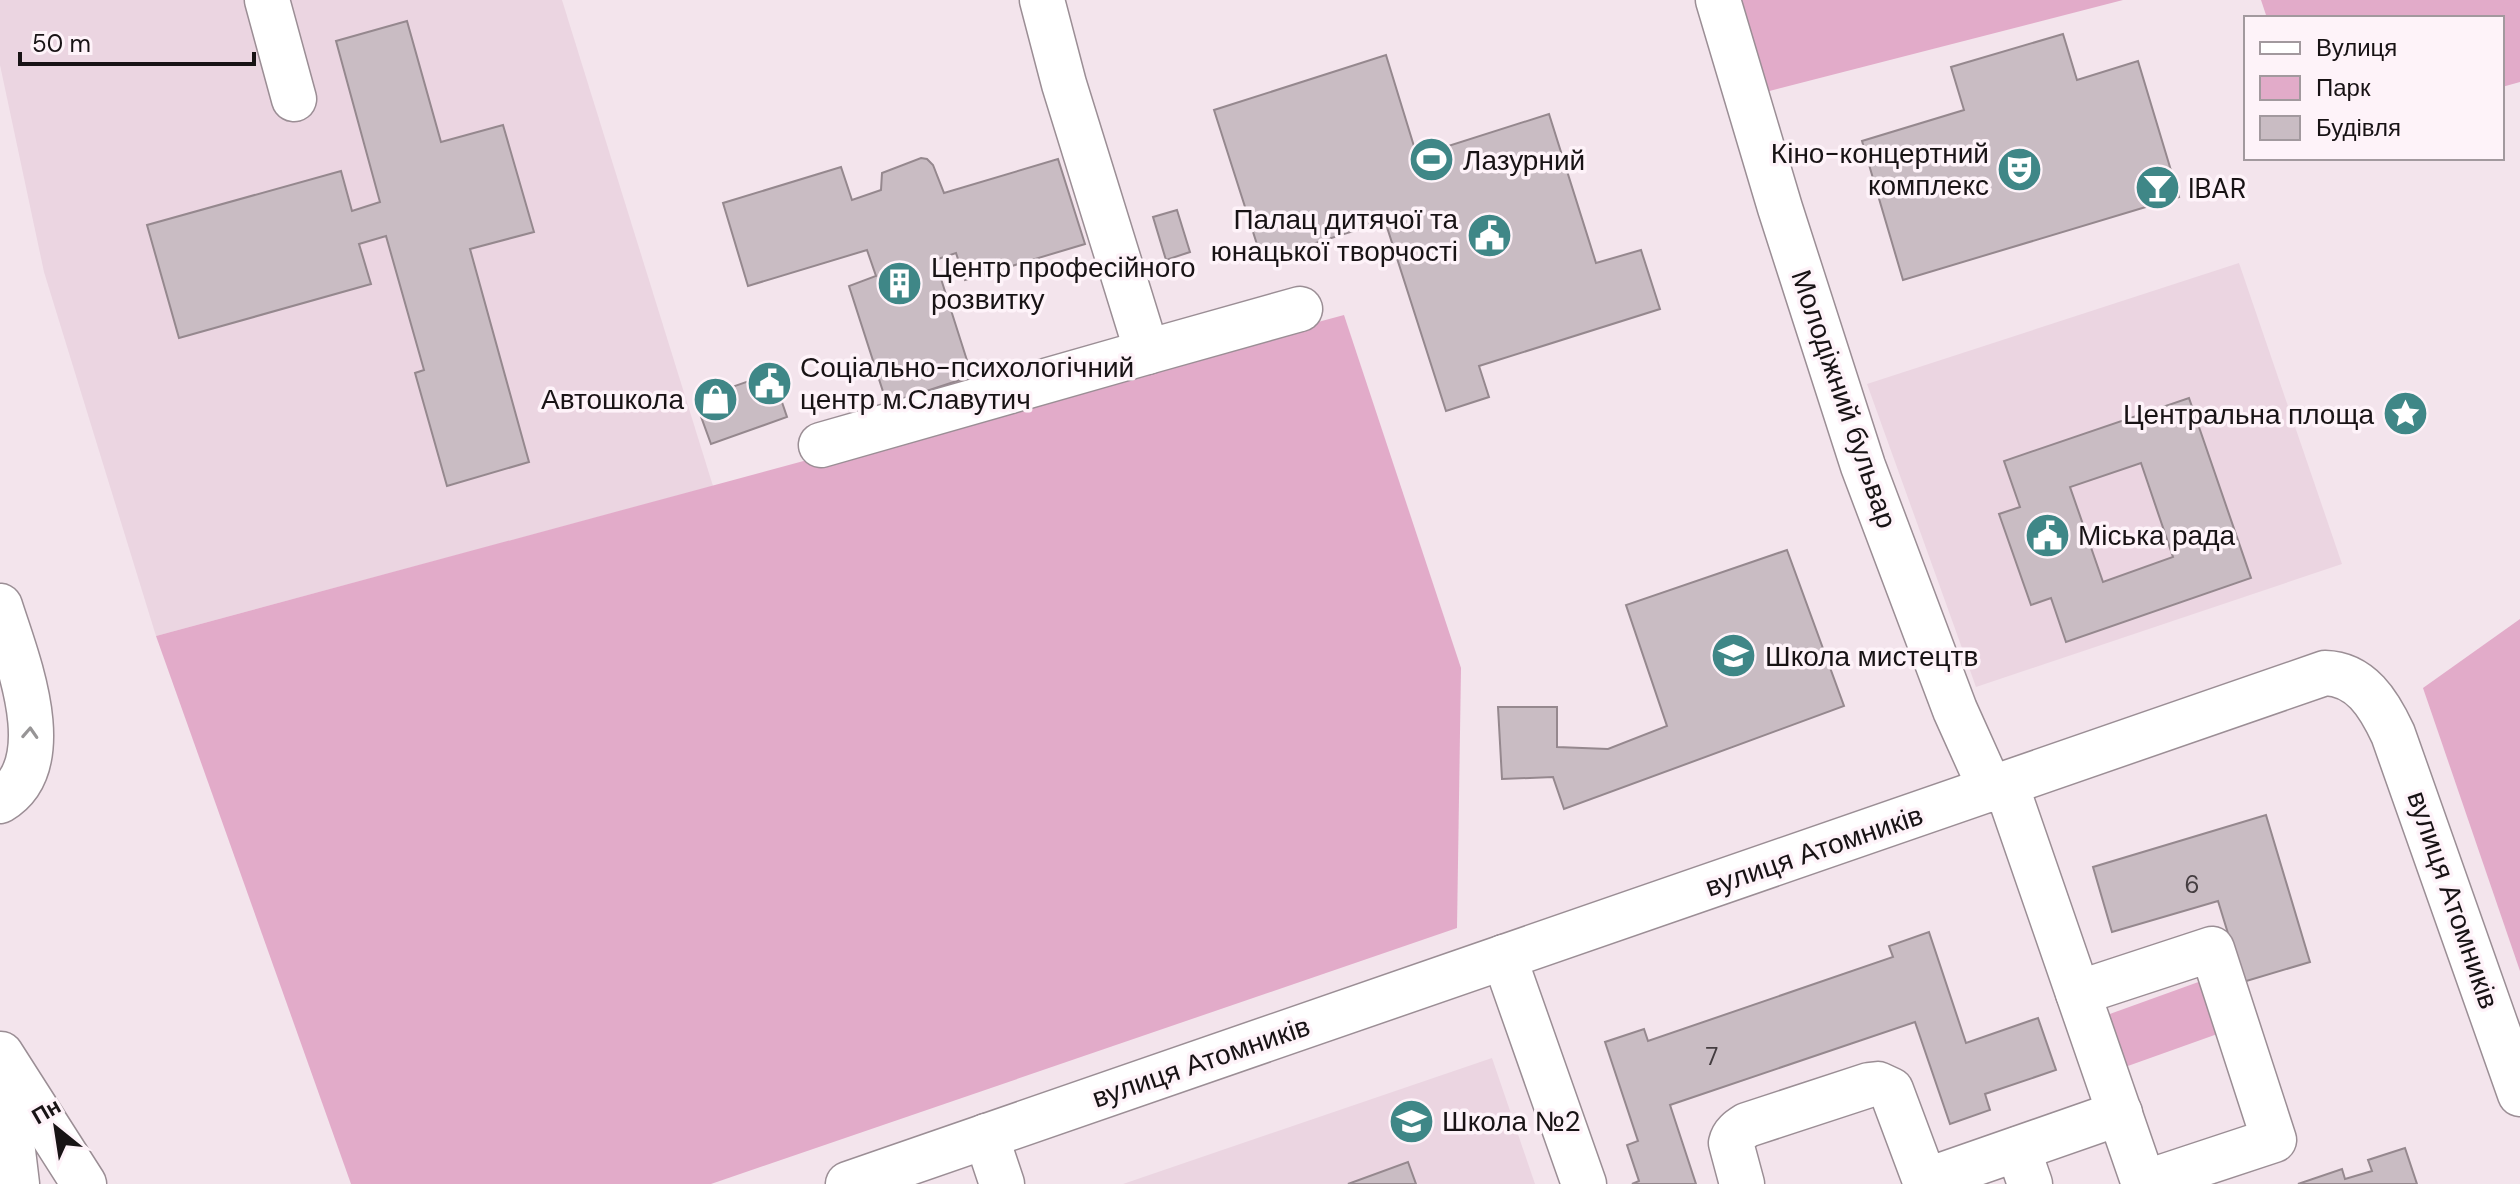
<svg xmlns="http://www.w3.org/2000/svg" width="2520" height="1184" viewBox="0 0 2520 1184" font-family="'DM Sans',sans-serif">
<style>
.built{fill:#ebd5e1}
.green{fill:#e2abc9}
.building{fill:#c9bcc3;stroke:#95888e;stroke-width:2;fill-rule:evenodd}
.lines{fill:none;stroke-linecap:round;stroke-linejoin:round}
.minor-casing{stroke:#9b8e95;stroke-width:47}
.minor{stroke:#fff;stroke-width:44}
.oneway{stroke:#979596}
.labels{text-anchor:middle;dominant-baseline:central;stroke-width:7;stroke-linejoin:round;paint-order:stroke}
.number-label{font-size:24px;fill:#443d40}
.poi-label{font-size:28px;fill:#181315;stroke:#fef3f9;text-anchor:start}
.street-label{font-size:28px;fill:#181315;stroke:#fef3f9}
</style>
<rect width="100%" height="100%" fill="#f3e4ec"/>
<g class="built">
<polygon points="0,0 562,0 713,486 156,636 44,272 0,65"/>
<polygon points="2239,263 2342,564 1976,687 1867,384"/>
<polygon points="1492,1058 1535,1184 1123,1184"/>
</g>
<g class="green">
<polygon points="1728,0 2123,0 1758,94"/>
<polygon points="2261,0 2520,0 2520,82 2502,87 2502,18 2267,18"/>
<polygon points="1344,315 1461,668 1457,928 711,1184 351,1184 156,636"/>
<polygon points="2520,619 2520,971 2423,688"/>
<polygon points="2204,980 2223,1032 2125,1067 2107,1015"/>
</g>
<g class="building">
<polygon points="407,21 441,142 503,125 534,232 470,249 529,462 447,486 415,373 424,370 386,236 359,244 371,284 179,338 147,225 341,171 352,211 380,202 336,41"/>
<polygon points="2063,34 2077,80 2138,61 2179,197 1903,280 1862,141 1964,110 1951,67"/>
<polygon points="1386,55 1417,156 1549,114 1596,263 1641,250 1660,309 1479,366 1489,397 1446,411 1385,221 1262,260 1214,110"/>
<polygon points="921,158 927,159 933,165 944,193 1058,159 1085,244 965,280 956,253 935,260 972,376 887,404 849,286 876,276 867,250 748,286 723,203 841,167 852,200 881,190 882,173"/>
<polygon points="1177,210 1190,252 1166,260 1153,217"/>
<polygon points="772,373 787,417 711,444 695,400"/>
<path d="M2189 398 2251 578 2066 642 2051 598 2031 605 1999 514 2020 507 2004 461ZM2141 463 2173 557 2103 582 2070 487Z"/>
<polygon points="1787,550 1844,706 1564,809 1553,777 1502,779 1498,707 1557,707 1557,747 1608,749 1667,726 1626,605"/>
<polygon points="2266,815 2310,962 2243,982 2218,901 2112,932 2093,867"/>
<polygon points="1929,932 1966,1043 2038,1018 2056,1070 1985,1094 1990,1110 1950,1124 1915,1022 1670,1105 1696,1184 1632,1184 1639,1181 1627,1145 1638,1141 1605,1042 1644,1029 1648,1041 1893,957 1889,946"/>
<polygon points="2405,1148 2417,1184 2298,1184 2342,1169 2345,1179 2372,1171 2368,1160"/>
<polygon points="1408,1162 1416,1184 1348,1184"/>
</g>
<g class="lines">
<defs>
<g id="minor">
<polyline points="267,0 294,99"/>
<polyline points="1718,0 1780,208 1863,466 1955,710 1991,790"/>
<polyline points="1147,352 1300,309"/>
<polyline points="821,445 1147,352 1064,84 1042,0"/>
<path d="M0 606C16 657 61 764 0 801"/>
<polyline points="2006,785 2144,1184"/>
<polyline points="1504,957 1584,1184"/>
<polyline points="2078,993 2212,949 2274,1140 2144,1183"/>
<polyline points="1,1054 84,1184"/>
<polyline points="3,1068 17,1184"/>
<polyline points="986,1136 1002,1184"/>
<polyline points="2018,1149 2030,1184"/>
<path d="M848 1184 2325 673C2361 674 2379 704 2393 734L2520 1094"/>
<path d="M1742 1184 1731 1143C1733 1134 1739 1130 1747 1125L1869 1085 1878 1084 1891 1090 1925 1181 2120 1113"/>
</g>
</defs>
<use href="#minor" class="minor-casing"/>
<use href="#minor" class="minor"/>
</g>
<defs><path id="oneway-chevron" d="M-2-3.5L2.5 0L-2 3.5" fill="none" stroke-width="1.6" stroke-linecap="round" stroke-linejoin="round" transform="scale(2)"/></defs>
<use class="oneway" href="#oneway-chevron" transform="translate(30 733) rotate(-87)"/>
<defs>
<symbol id="stadium-disc" viewBox="-11 -11 22 22"><circle r="9.5" fill="#3f8787" stroke="#fef3f9"/><path d="M0-5a6.5 5 0 1 0 0 10a6.5 5 0 1 0 0-10ZM-3.5-1.8h7v3.6h-7Z" fill="#fff"/></symbol>
<symbol id="theatre-disc" viewBox="-11 -11 22 22"><circle r="9.5" fill="#3f8787" stroke="#fef3f9"/><path d="M-5-5.5Q0-4 5-5.5V0Q5 5 0 6Q-5 5-5 0ZM-3.3-2.5H-1v1.5H-3.3ZM1-2.5H3.3v1.5H1ZM-2.8 1Q0 5.5 2.8 1Z" fill="#fff"/></symbol>
<symbol id="bar-disc" viewBox="-11 -11 22 22"><circle r="9.5" fill="#3f8787" stroke="#fef3f9"/><path d="M-6-5H6L.8 .8V4.5H3.5V6h-7V4.5H-.8V.8Z" fill="#fff"/></symbol>
<symbol id="civic-disc" viewBox="-11 -11 22 22"><circle r="9.5" fill="#3f8787" stroke="#fef3f9"/><path d="M-.6-6.5H3V-4.5H.6V-3L4-1V1h2V6H-6V1h2V-1L-.6-3ZM-1.2 2.5V6h2.4V2.5Z" fill="#fff"/></symbol>
<symbol id="building-disc" viewBox="-11 -11 22 22"><circle r="9.5" fill="#3f8787" stroke="#fef3f9"/><path d="M-4-6H4V6H1V3H-1V6H-4ZM-2.5-4.3h1.7v1.8h-1.7ZM.8-4.3h1.7v1.8H.8ZM-2.5-1h1.7V.8h-1.7ZM.8-1h1.7V.8H.8Z" fill="#fff"/></symbol>
<symbol id="shop-disc" viewBox="-11 -11 22 22"><circle r="9.5" fill="#3f8787" stroke="#fef3f9"/><path d="M-5-2.5h2.3a2.7 3.5 0 0 1 5.4 0H5L5.5 6h-11ZM-1.5-2.5h3a1.5 2.3 0 0 0-3 0Z" fill="#fff"/></symbol>
<symbol id="sight-disc" viewBox="-11 -11 22 22"><circle r="9.5" fill="#3f8787" stroke="#fef3f9"/><path d="M0-6L1.8-2.2L6-1.7L2.9 1.2L3.7 5.4L0 3.3L-3.7 5.4L-2.9 1.2L-6-1.7L-1.8-2.2Z" fill="#fff"/></symbol>
<symbol id="university-disc" viewBox="-11 -11 22 22"><circle r="9.5" fill="#3f8787" stroke="#fef3f9"/><path d="M0-5L7-2L0 1L-7-2ZM-4 1L0 2.5L4 1V4Q0 6-4 4Z" fill="#fff"/></symbol>
<symbol id="school-disc" viewBox="-11 -11 22 22"><circle r="9.5" fill="#3f8787" stroke="#fef3f9"/><path d="M0-5L7-2L0 1L-7-2ZM-4 1L0 2.5L4 1V4Q0 6-4 4Z" fill="#fff"/></symbol>
</defs>
<g fill-rule="evenodd">
<use href="#stadium-disc" x="1406" y="134" width="51" height="51"/>
<use href="#theatre-disc" x="1994" y="144" width="51" height="51"/>
<use href="#bar-disc" x="2132" y="162" width="51" height="51"/>
<use href="#civic-disc" x="1464" y="210" width="51" height="51"/>
<use href="#building-disc" x="874" y="258" width="51" height="51"/>
<use href="#civic-disc" x="744" y="358" width="51" height="51"/>
<use href="#shop-disc" x="690" y="374" width="51" height="51"/>
<use href="#sight-disc" x="2380" y="388" width="51" height="51"/>
<use href="#civic-disc" x="2022" y="510" width="51" height="51"/>
<use href="#university-disc" x="1708" y="630" width="51" height="51"/>
<use href="#school-disc" x="1386" y="1096" width="51" height="51"/>
</g>
<g class="labels">
<g class="number-label">
<text x="2192" y="884">6</text>
<text x="1712" y="1056">7</text>
</g>
<g class="poi-label">
<text x="1989" y="153" text-anchor="end">Кіно-концертний<tspan x="1989" dy="32">комплекс</tspan></text>
<text x="1463" y="160">Лазурний</text>
<text x="2188" y="188">IBAR</text>
<text x="1458" y="219" text-anchor="end">Палац дитячої та<tspan x="1458" dy="32">юнацької творчості</tspan></text>
<text x="931" y="267">Центр професійного<tspan x="931" dy="32">розвитку</tspan></text>
<text x="800" y="367">Соціально-психологічний<tspan x="800" dy="32">центр м.Славутич</tspan></text>
<text x="684" y="399" text-anchor="end">Автошкола</text>
<text x="2374" y="414" text-anchor="end">Центральна площа</text>
<text x="2078" y="535">Міська рада</text>
<text x="1765" y="656">Школа мистецтв</text>
<text x="1442" y="1121">Школа №2</text>
</g>
<g class="street-label">
<text transform="translate(1844 399) rotate(71)">Молодіжний бульвар</text>
<text transform="translate(1814 851) rotate(-19)">вулиця Атомників</text>
<text transform="translate(2453 900) rotate(71)">вулиця Атомників</text>
<text transform="translate(1201 1062) rotate(-19)">вулиця Атомників</text>
</g>
</g>
<rect x="2244" y="16" width="260" height="144" fill="#fef3f9" stroke="#a2999e" stroke-width="2"/>
<rect x="2260" y="42" width="40" height="12" fill="#ffffff" stroke="#a2999e" stroke-width="2"/>
<text x="2316" y="56" font-size="24" fill="#181315">Вулиця</text>
<rect x="2260" y="76" width="40" height="24" fill="#e2abc9" stroke="#a2999e" stroke-width="2"/>
<text x="2316" y="96" font-size="24" fill="#181315">Парк</text>
<rect x="2260" y="116" width="40" height="24" fill="#c9bcc3" stroke="#a2999e" stroke-width="2"/>
<text x="2316" y="136" font-size="24" fill="#181315">Будівля</text>
<g transform="translate(56 1128) rotate(330)" stroke="#fef3f9" stroke-width="6" paint-order="stroke">
<path d="M0-6L14 30L0 20L-14 30Z" fill="#181315"/>
<text y="-12" font-size="22" font-weight="bold" text-anchor="middle" fill="#181315">Пн</text>
</g>
<path d="M20 52v12h234v-12" fill="none" stroke="#181315" stroke-width="4"/>
<text x="32" y="52" font-size="24" fill="#181315" stroke="#fef3f9" stroke-width="6" paint-order="stroke">50 m</text>
</svg>
